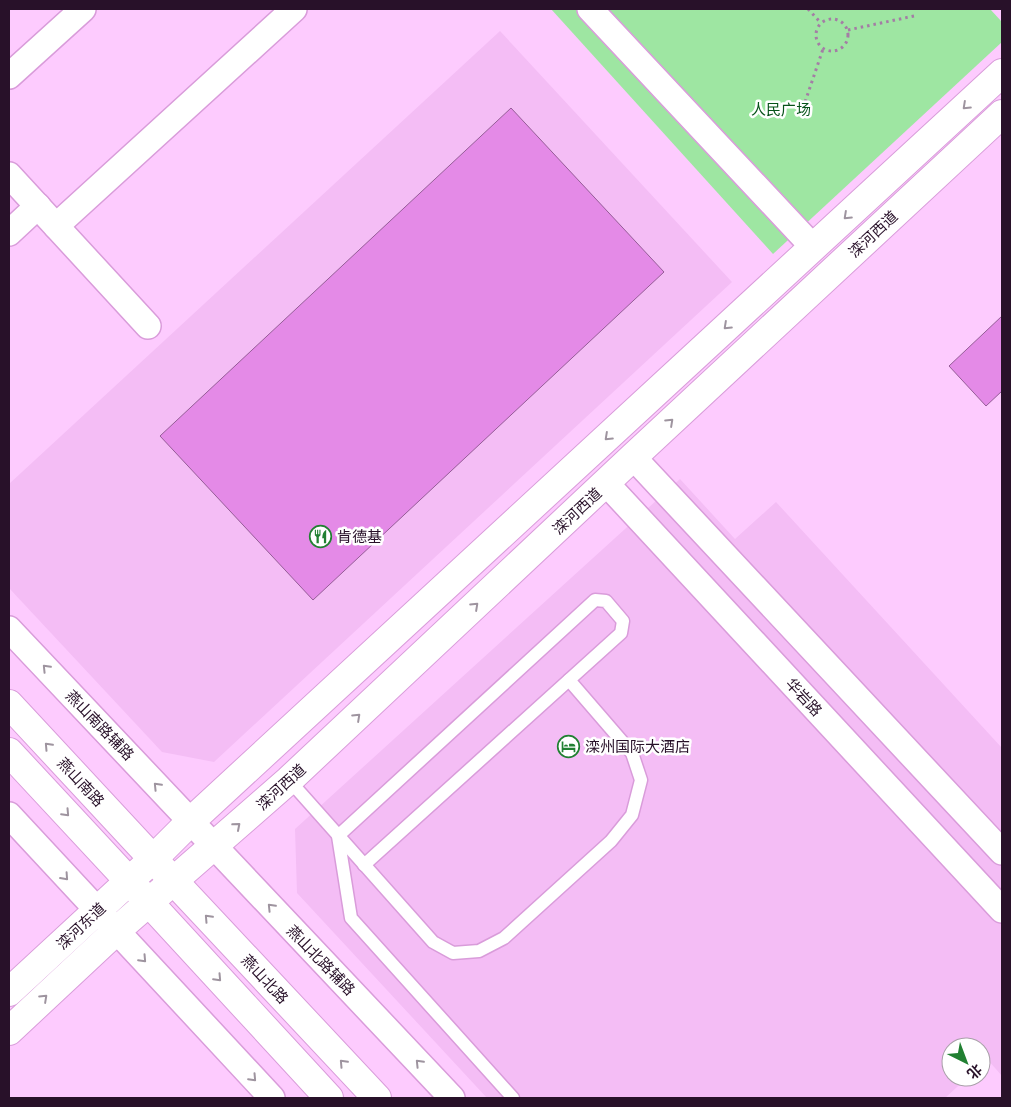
<svg xmlns="http://www.w3.org/2000/svg" width="1011" height="1107" viewBox="0 0 1011 1107" font-family="'PT Sans Narrow','Noto Sans SC',sans-serif">
<style>
.built{fill:#f4bdf5}
.green{fill:#9ee6a2}
.building{fill:#e48ae7;stroke:#955c97}
.lines{fill:none;stroke-linecap:round;stroke-linejoin:round}
.lane-casing{stroke:#d99cda;stroke-width:15}
.street-casing{stroke:#d99cda;stroke-width:28}
.secondary-casing{stroke:#d99cda;stroke-width:30}
.primary-casing{stroke:#d99cda;stroke-width:30}
.path{stroke:#a47da5;stroke-width:3;stroke-dasharray:2.5 4;stroke-linecap:butt}
.lane{stroke:#fff;stroke-width:12}
.street{stroke:#fff;stroke-width:25}
.secondary{stroke:#fff;stroke-width:28}
.primary{stroke:#fff;stroke-width:28}
.oneway{stroke:#9e949f}
.labels{text-anchor:middle;dominant-baseline:central;stroke-width:5;stroke-linejoin:round;paint-order:stroke}
.park-label{font-size:15px;fill:#075319;stroke:#fff}
.street-label{font-size:15px;fill:#281129;stroke:#fff}
.poi-label{font-size:15px;fill:#281129;stroke:#fff;text-anchor:start}
</style>
<rect width="100%" height="100%" fill="#fdcbfe"/>
<g class="built">
<polygon points="500,31 732,282 214,762 162,752 9,588 9,484"/>
<polygon points="680,479 735,539 776,502 1002,748 1002,1076 988,1060 981,1066 981,1047 951,1047 951,1077 968,1077 945,1098 487,1098 297,893 295,829"/>
</g>
<polygon class="green" points="551,9 990,9 1002,22 1002,42 773,254"/>
<g class="building">
<polygon points="511,108 664,272 313,600 160,436"/>
<polygon points="1002,316 1002,391 986,406 949,366"/>
</g>
<g class="lines">
<defs>
<g id="lane">
<polyline points="289,780 433,942 453,953 479,951 504,938 611,841 632,815 641,780 632,753 569,680"/>
<polyline points="364,865 621,633 623,621 606,601 595,600 338,836 351,918 513,1098"/>
</g>
<g id="street">
<polyline points="590,9 813,247"/>
<polyline points="9,76 83,9"/>
<polyline points="9,175 148,326"/>
<polyline points="56,226 294,9"/>
<polyline points="9,233 38,206"/>
<polyline points="633,457 1002,852"/>
<polyline points="606,483 1002,910"/>
<polyline points="9,629 452,1098"/>
<polyline points="9,815 272,1098"/>
</g>
<g id="secondary">
<polyline points="153,859 377,1098"/>
<polyline points="132,884 329,1098"/>
</g>
<g id="primary">
<polyline points="9,704 153,859"/>
<polyline points="9,752 128,880"/>
<polyline points="9,992 153,859 191,821 1002,73"/>
<polyline points="9,1031 116,931 289,780 633,457 1002,114"/>
</g>
</defs>
<use href="#lane" class="lane-casing"/>
<use href="#street" class="street-casing"/>
<use href="#secondary" class="secondary-casing"/>
<use href="#primary" class="primary-casing"/>
<g class="path">
<polyline points="808,9 821,23"/>
<circle cx="832" cy="35" r="16"/>
<polyline points="848,30 914,16"/>
<polyline points="801,114 823,49"/>
</g>
<use href="#lane" class="lane"/>
<use href="#street" class="street"/>
<use href="#secondary" class="secondary"/>
<use href="#primary" class="primary"/>
</g>
<defs><path id="oneway-chevron" d="M-2-3.5L2.5 0L-2 3.5" fill="none" stroke-width="1.6" stroke-linecap="round" stroke-linejoin="round" transform="scale(1.25)"/></defs>
<g class="oneway">
<use href="#oneway-chevron" transform="translate(966 106) rotate(137)"/>
<use href="#oneway-chevron" transform="translate(847 216) rotate(137)"/>
<use href="#oneway-chevron" transform="translate(727 326) rotate(137)"/>
<use href="#oneway-chevron" transform="translate(670 422) rotate(-43)"/>
<use href="#oneway-chevron" transform="translate(608 437) rotate(137)"/>
<use href="#oneway-chevron" transform="translate(475 606) rotate(-43)"/>
<use href="#oneway-chevron" transform="translate(46 668) rotate(-134)"/>
<use href="#oneway-chevron" transform="translate(357 717) rotate(-43)"/>
<use href="#oneway-chevron" transform="translate(48 746) rotate(-133)"/>
<use href="#oneway-chevron" transform="translate(157 786) rotate(-134)"/>
<use href="#oneway-chevron" transform="translate(66 813) rotate(47)"/>
<use href="#oneway-chevron" transform="translate(237 826) rotate(-41)"/>
<use href="#oneway-chevron" transform="translate(65 877) rotate(48)"/>
<use href="#oneway-chevron" transform="translate(271 907) rotate(-134)"/>
<use href="#oneway-chevron" transform="translate(208 918) rotate(-133)"/>
<use href="#oneway-chevron" transform="translate(143 959) rotate(47)"/>
<use href="#oneway-chevron" transform="translate(218 978) rotate(47)"/>
<use href="#oneway-chevron" transform="translate(44 998) rotate(-43)"/>
<use href="#oneway-chevron" transform="translate(343 1063) rotate(-133)"/>
<use href="#oneway-chevron" transform="translate(419 1063) rotate(-134)"/>
<use href="#oneway-chevron" transform="translate(253 1078) rotate(47)"/>
</g>
<defs>
<symbol id="restaurant-ring" viewBox="-11 -11 22 22"><circle r="9.5" fill="#fff" stroke="#218032" stroke-width="1.5"/><path d="M-5-6h1v4h1v-4h1v4h1v-4h1v5L-1.5 .5V6h-2V.5L-5-1ZM5-6V6H3V1.5H1.5Q1.5-4 5-6Z" fill="#218032"/></symbol>
<symbol id="hotel-ring" viewBox="-11 -11 22 22"><circle r="9.5" fill="#fff" stroke="#218032" stroke-width="1.5"/><path d="M-6-4.5h1.5V1H6V5H4.5V3h-9V5H-6ZM-4 0a1.8 1.8 0 1 1 3.6 0ZM.5 0V-2.5h3Q6-2.5 6 0Z" fill="#218032"/></symbol>
</defs>
<g fill-rule="evenodd">
<use href="#restaurant-ring" x="308" y="524" width="25" height="25"/>
<use href="#hotel-ring" x="556" y="734" width="25" height="25"/>
</g>
<g class="labels">
<g class="park-label">
<text x="781" y="109">人民广场</text>
</g>
<g class="street-label">
<text transform="translate(873 234) rotate(-43)">滦河西道</text>
<text transform="translate(577 511) rotate(-43)">滦河西道</text>
<text transform="translate(804 697) rotate(47)">华岩路</text>
<text transform="translate(100 725) rotate(46)">燕山南路辅路</text>
<text transform="translate(81 782) rotate(47)">燕山南路</text>
<text transform="translate(281 787) rotate(-42)">滦河西道</text>
<text transform="translate(81 926) rotate(-43)">滦河东道</text>
<text transform="translate(321 960) rotate(46)">燕山北路辅路</text>
<text transform="translate(265 979) rotate(47)">燕山北路</text>
</g>
<g class="poi-label">
<text x="337" y="536">肯德基</text>
<text x="585" y="746">滦州国际大酒店</text>
</g>
</g>
<rect width="1011" height="1107" fill="none" stroke="#281129" stroke-width="20"/>
<g transform="translate(966 1062) rotate(138)"><circle r="24" fill="#ffffff" stroke="#a9a0a9"/>
<path d="M0-4L9 19L0 12L-9 19Z" fill="#218032"/>
<text y="-8" font-size="14" font-weight="bold" text-anchor="middle" fill="#281129">北</text>
</g>
</svg>
